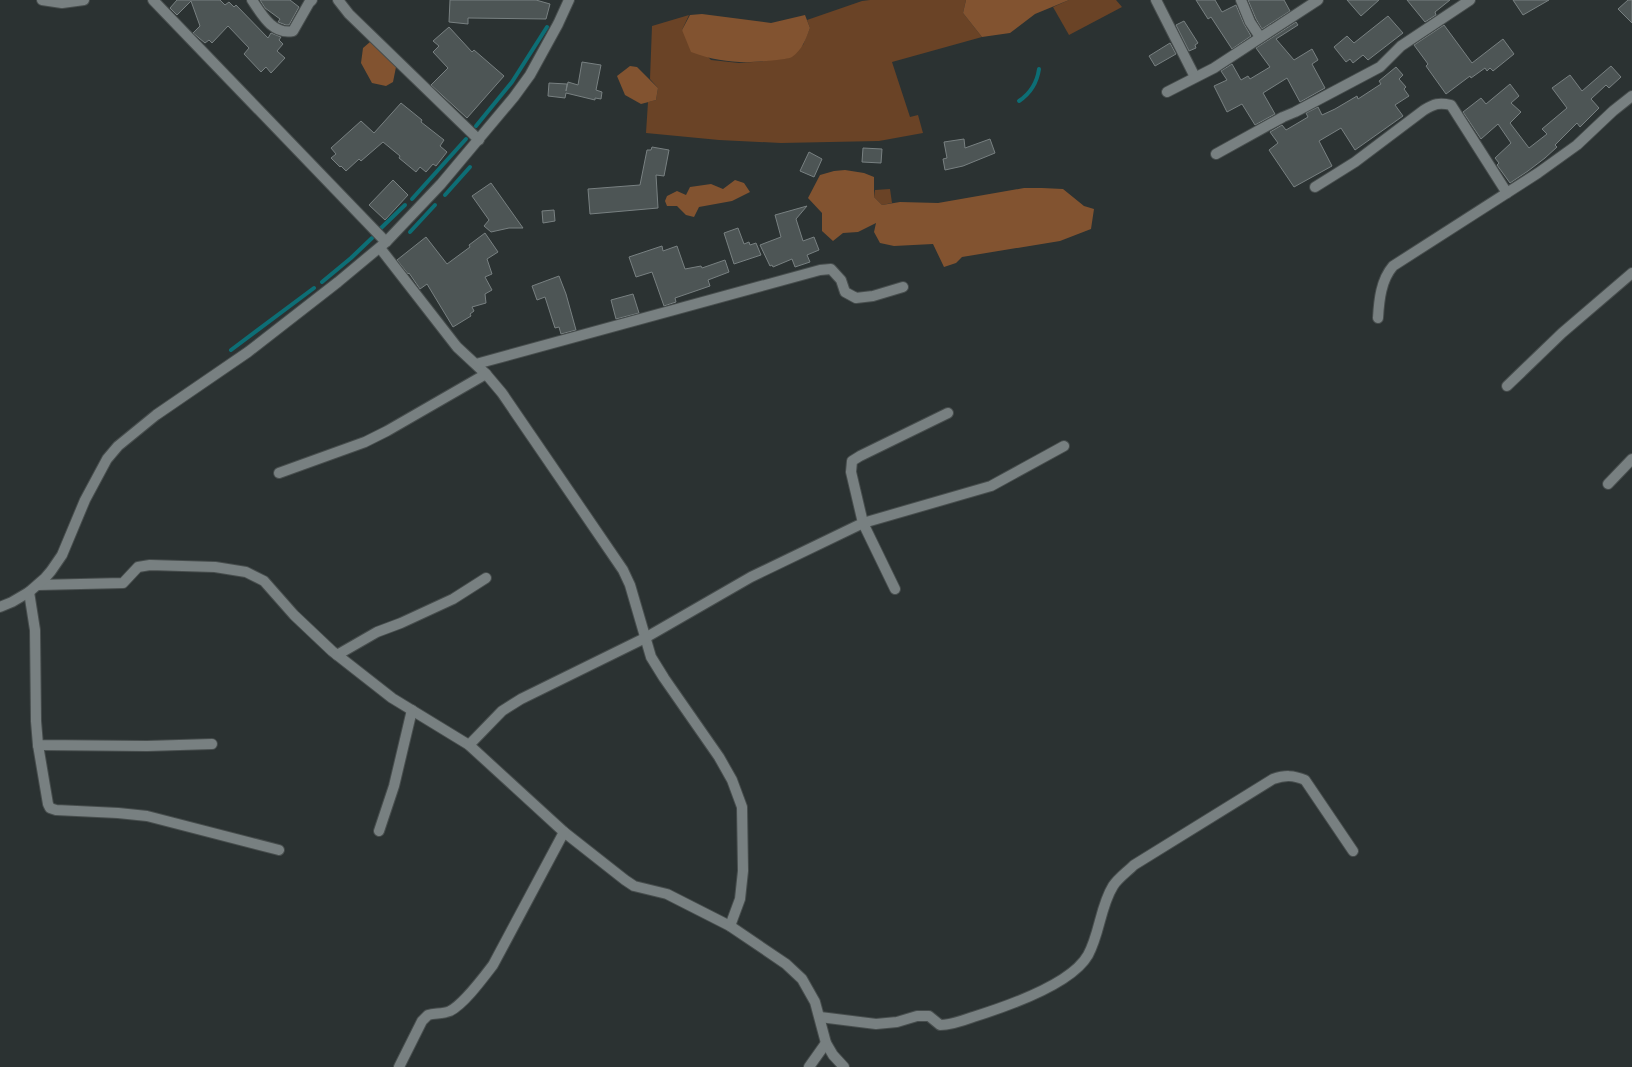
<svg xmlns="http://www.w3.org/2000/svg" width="1632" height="1067" viewBox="0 0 1632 1067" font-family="'Roboto Condensed',sans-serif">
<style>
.green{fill:#6a4326}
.forest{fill:#825330}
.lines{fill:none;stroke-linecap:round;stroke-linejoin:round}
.stream{stroke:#0d6e75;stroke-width:4}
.building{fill:#4d5555;stroke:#788081}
.minor-casing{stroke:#474d4d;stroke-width:12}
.minor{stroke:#788081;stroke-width:10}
</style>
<rect width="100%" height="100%" fill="#2b3232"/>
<g class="green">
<polygon points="870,0 966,0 963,13 982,37 892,62 910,117 918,115 923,133 879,141 781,143 719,140 646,133 648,102 656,100 658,88 650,79 652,26 689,15 682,30 711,60 739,63 767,61 803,45 810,28 807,20 862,1"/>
<polygon points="1069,0 1116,0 1122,7 1069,35 1053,7"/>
<polygon points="890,189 892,203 882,205 874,197 875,190"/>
</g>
<g class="forest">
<polygon points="966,0 1069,0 1035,14 1010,33 982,37 963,13"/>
<path d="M702 14 771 23 805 15 810 28C806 39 802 50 792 57 788 59 781 59 777 60 745 64 721 63 691 52L682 30 690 15Z"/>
<path d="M370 42C382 44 389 58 396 67L393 82 386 86 372 83 361 63 363 48Z"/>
<polygon points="630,66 637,67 658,88 656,100 641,104 625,95 617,76"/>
<polygon points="845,170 864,173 874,177 874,197 882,205 900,202 938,203 1024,188 1042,188 1063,189 1084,206 1094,209 1091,229 1060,241 962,257 956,263 944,267 933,244 894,246 880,243 874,232 876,223 858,232 843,233 833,241 822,231 822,213 808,198 820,175 834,171"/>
<polygon points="735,180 744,183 750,192 732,201 699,207 694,217 686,215 677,206 667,206 665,201 667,196 677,191 686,195 690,187 711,184 723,189"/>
</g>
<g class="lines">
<g class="stream">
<path d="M1019 101C1031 93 1037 83 1039 69"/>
<polyline points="476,126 512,82 547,27"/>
<polyline points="445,195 470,167"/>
<polyline points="412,199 466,139"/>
<polyline points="379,230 405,205"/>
<polyline points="410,232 435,205"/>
<polyline points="322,282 351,258 372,238"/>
<polyline points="231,350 314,288"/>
</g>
</g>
<g class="building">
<polygon points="177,0 220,0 225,5 229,2 234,7 236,5 268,38 271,33 281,37 279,40 283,44 277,51 285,58 271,73 266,67 261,72 244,54 249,48 228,26 212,43 209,40 205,43 193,33 200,26 191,1 177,15 170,8"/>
<polygon points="260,0 290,0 299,7 289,25 286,25 278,22 280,19 265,8"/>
<polygon points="450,0 536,0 550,4 546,19 468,18 468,24 449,22"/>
<polygon points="1196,0 1215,0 1222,12 1236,5 1244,24 1251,36 1232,49 1211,17 1208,19"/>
<polygon points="1248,0 1284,0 1290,11 1262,29 1256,19"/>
<polygon points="1347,0 1379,0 1361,16"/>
<polygon points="1407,0 1450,0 1435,12 1436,15 1425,22"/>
<polygon points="1513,0 1549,0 1523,15"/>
<polygon points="1628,0 1632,0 1632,23 1618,9"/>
<polygon points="1388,16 1403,33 1368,60 1363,55 1353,63 1350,59 1346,62 1334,47 1347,36 1354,43"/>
<polygon points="1184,21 1198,43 1195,45 1196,48 1189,51 1176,25"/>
<polygon points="1296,22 1298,25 1276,39 1294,60 1312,49 1318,60 1312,64 1325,88 1300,102 1287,78 1263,93 1275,114 1255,125 1242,104 1227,112 1214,86 1227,80 1221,71 1232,64 1241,80 1248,76 1250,79 1270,67 1256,48"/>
<polygon points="1444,25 1472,63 1503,39 1514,54 1493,71 1490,68 1487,71 1485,68 1471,78 1470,76 1446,94 1426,66 1428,64 1414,45"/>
<polygon points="449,27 472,52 474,50 504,76 467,118 431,85 448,68 433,52 439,46 433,41"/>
<polygon points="1170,43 1176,54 1155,66 1149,56"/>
<polygon points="582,62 601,65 596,90 602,92 601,99 595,98 595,100 566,93 565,98 548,96 549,83 567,84 566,91 568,82 578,85"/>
<polygon points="1611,66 1621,77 1609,88 1606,85 1591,99 1599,108 1580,127 1577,123 1555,145 1557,147 1545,158 1528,171 1510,183 1497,165 1499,163 1495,158 1511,143 1498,124 1481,139 1463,112 1481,98 1486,104 1510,84 1519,96 1511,103 1521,112 1510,123 1529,148 1547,134 1542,129 1567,108 1552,88 1570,75 1582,91"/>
<polygon points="1396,67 1403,75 1399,79 1406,87 1404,89 1409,96 1395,105 1403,116 1355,150 1341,128 1319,141 1332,166 1294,187 1269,150 1278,143 1270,132 1282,125 1286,130 1308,117 1306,113 1318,107 1322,115 1335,109 1357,96 1358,99 1381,84 1379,81"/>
<polygon points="401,103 422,120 421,122 444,140 440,146 447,152 436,166 433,164 426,172 420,167 416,172 399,158 400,156 383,142 361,161 359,159 346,171 341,166 340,167 331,158 336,154 331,148 361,121 374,133"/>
<polygon points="964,139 965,148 990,139 995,153 963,166 945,170 943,159 947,158 944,142"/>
<polygon points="652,147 669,150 664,176 656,175 658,208 590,214 588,189 640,185 647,150 651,150"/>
<polygon points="863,148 882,149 881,163 862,162"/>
<polygon points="809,152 822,159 814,177 800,171"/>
<polygon points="393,180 408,195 385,220 369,205"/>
<polygon points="491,183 523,228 509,228 491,232 484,226 489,220 472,196"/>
<polygon points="807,206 796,219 803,241 814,237 819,250 807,255 810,262 795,267 792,259 773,267 772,265 770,266 760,245 781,237 775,215"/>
<polygon points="554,210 555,221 543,223 542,211"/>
<polygon points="738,228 744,244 749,242 750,245 756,243 761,255 734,264 724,233"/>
<polygon points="485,233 498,252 487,259 492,274 485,277 492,290 485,294 486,303 472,307 474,311 470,314 471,316 453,327 427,284 420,289 409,273 408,274 397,260 426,237 447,264 470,247 469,245"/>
<polygon points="662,246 663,251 677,246 685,269 701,266 702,268 725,260 729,272 708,280 710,286 675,298 676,302 664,306 652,272 636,277 629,257"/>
<polygon points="559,276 566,294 576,330 561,334 559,327 555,328 545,297 537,300 532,286"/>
<polygon points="633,294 639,313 616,319 611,300"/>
</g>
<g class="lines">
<defs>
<g id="minor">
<polyline points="42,0 62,3 84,0"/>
<polyline points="153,0 386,242"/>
<path d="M252 0C262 15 273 35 293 31L309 3 312 0"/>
<polyline points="338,0 349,14 479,140"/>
<polyline points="1156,0 1195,77"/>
<polyline points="1241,0 1250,22 1260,37"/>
<polyline points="1167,92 1214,68 1318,0"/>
<polyline points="1216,154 1283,117 1295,112 1380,67 1401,46 1470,0"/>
<path d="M1315 187 1355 162 1424 110C1434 104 1439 102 1451 105L1507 193"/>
<polyline points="380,248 457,347 486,374 502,393 623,570 630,585 651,657 664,678 719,757 732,780 742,807 743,871 740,899 730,926"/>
<path d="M1378 318C1379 300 1381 280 1393 266L1538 173 1577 145 1613 111 1632 96"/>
<polyline points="476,364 820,270 831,269 841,280 845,292 856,298 873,296 903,287"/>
<polyline points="1507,386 1562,333 1632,273"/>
<polyline points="279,473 365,442 387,431 486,374"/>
<polyline points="1608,484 1632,459"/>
<polyline points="38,585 123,583 138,567 150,565 215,567 246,572 264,581 294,615 332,651 392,698 469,745 564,832 625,880 634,886 667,894 730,926 786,964 802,979 815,1002 826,1043 833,1055 844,1067"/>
<polyline points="895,589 863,523 991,486 1064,446"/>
<polyline points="29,592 35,630 36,721 38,745 147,746 212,744"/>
<polyline points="0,607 12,602 29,592 45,578 51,571 62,555 85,500 107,459 118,446 156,415 248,352 338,282 386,242 441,184 514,97 530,75 558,24 569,0"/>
<polyline points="337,655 377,632 401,623 453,599 486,578"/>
<polyline points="38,745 48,804 50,808 56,810 118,813 147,816 279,850"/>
<polyline points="469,745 502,711 521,699 645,638 751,577 863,523 851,472 852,461 860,456 948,413"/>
<polyline points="379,831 394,786 412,710"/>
<path d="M820 1017 876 1024 897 1022 917 1016H929L940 1025C951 1025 962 1021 973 1017 1005 1007 1071 985 1088 955 1100 933 1100 907 1113 886 1118 878 1127 872 1134 865L1273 779C1285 775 1293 775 1305 780L1353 851"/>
<path d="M399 1067 422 1021 428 1015C435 1013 443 1014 450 1011 464 1004 483 978 493 965L564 832"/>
<polyline points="809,1067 826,1043"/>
</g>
</defs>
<use href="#minor" class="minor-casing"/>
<use href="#minor" class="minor"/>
</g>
</svg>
